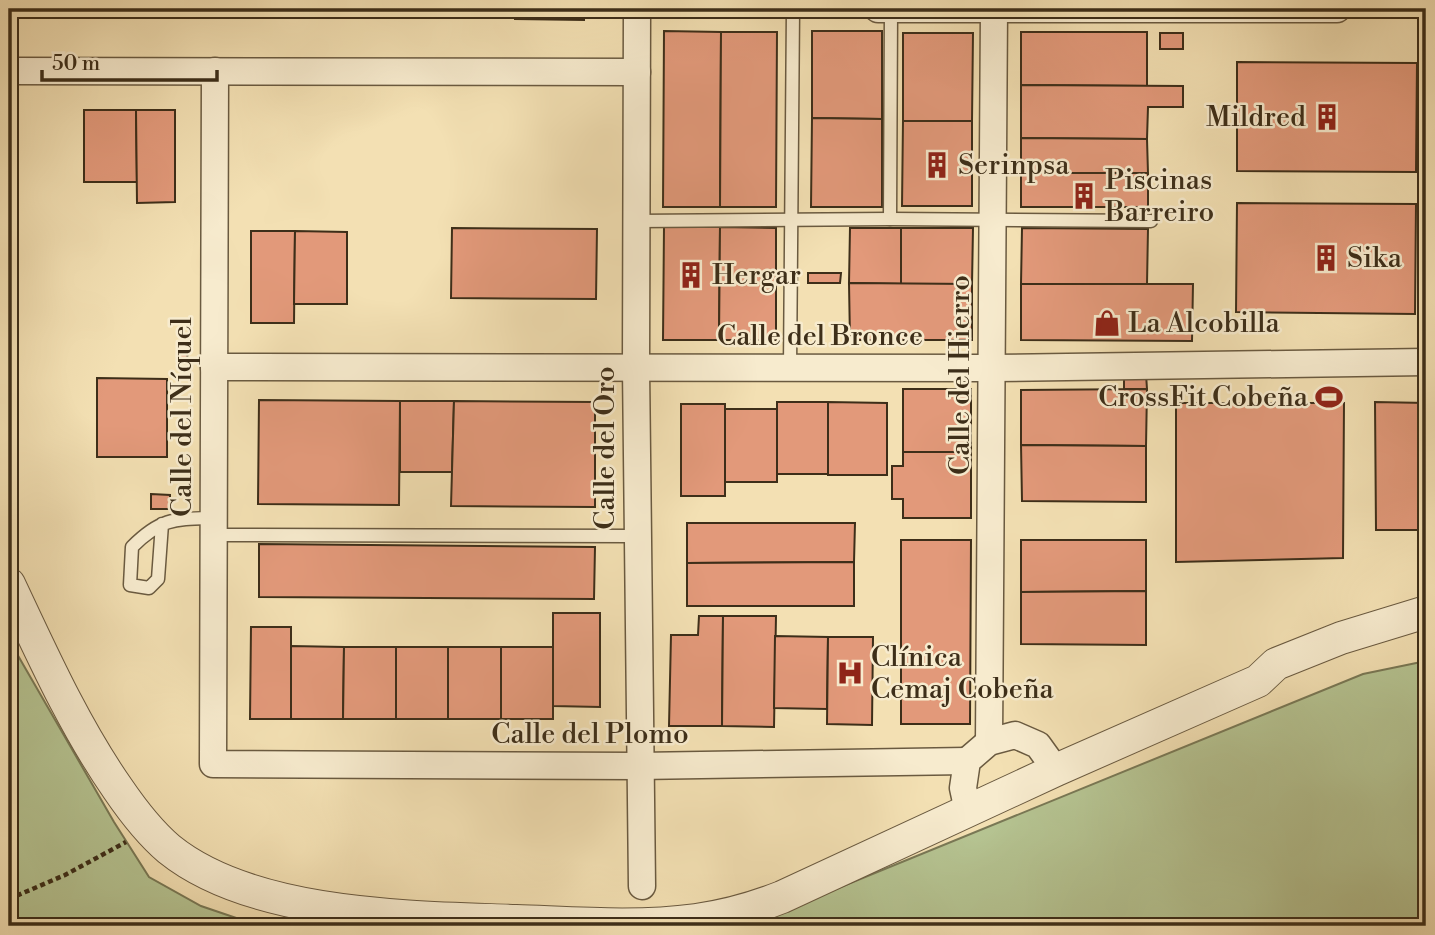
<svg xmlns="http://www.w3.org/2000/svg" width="1435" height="935" viewBox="0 0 1435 935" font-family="'Libre Bodoni',serif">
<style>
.green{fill:#b5c391;stroke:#797855;stroke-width:2}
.building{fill:#e2997a;stroke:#3d2e19;stroke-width:2}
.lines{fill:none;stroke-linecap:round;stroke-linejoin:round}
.service-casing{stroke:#6a5a40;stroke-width:15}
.minor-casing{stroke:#6a5a40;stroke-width:29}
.tertiary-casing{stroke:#6a5a40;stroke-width:34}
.path{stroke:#3d2e19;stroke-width:4.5;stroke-dasharray:5 3.5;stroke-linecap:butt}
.service{stroke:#f7ebce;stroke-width:12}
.minor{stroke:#f7ebce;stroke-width:26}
.tertiary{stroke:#f7ebce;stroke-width:32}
.labels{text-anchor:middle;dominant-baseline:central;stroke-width:5;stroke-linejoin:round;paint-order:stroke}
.poi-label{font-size:28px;fill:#3d2e19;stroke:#f7ebce;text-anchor:start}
.street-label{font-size:28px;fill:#3d2e19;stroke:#f7ebce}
</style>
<rect width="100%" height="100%" fill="#f3e0b3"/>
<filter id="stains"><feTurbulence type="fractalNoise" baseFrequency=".00286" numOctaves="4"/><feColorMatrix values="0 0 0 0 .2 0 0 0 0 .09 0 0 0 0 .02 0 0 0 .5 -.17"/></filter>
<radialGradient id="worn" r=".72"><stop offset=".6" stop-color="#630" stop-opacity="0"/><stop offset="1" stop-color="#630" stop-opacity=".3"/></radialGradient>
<g class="green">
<polygon points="9,640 114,822 149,877 201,906 248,922 308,926 9,926"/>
<polygon points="1426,661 1426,926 745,926 1363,674"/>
</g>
<g class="building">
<polygon points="515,9 584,9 584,20 515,19"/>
<polygon points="664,31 721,32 720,207 663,207"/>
<polygon points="812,31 882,31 882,119 812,118"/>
<polygon points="721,32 777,32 776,207 720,207"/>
<polygon points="1021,32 1147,32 1147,86 1021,85"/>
<polygon points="903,33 973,33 972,121 903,121"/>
<rect x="1160" y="33" width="23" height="16"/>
<polygon points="1237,62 1417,63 1416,172 1237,171"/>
<polygon points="1021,85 1183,86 1183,107 1148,107 1147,139 1021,138"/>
<polygon points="84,110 136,110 137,182 84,182"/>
<polygon points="136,110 175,110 175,202 137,203"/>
<polygon points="812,118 882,119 882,207 811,207"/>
<polygon points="903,121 972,121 972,206 902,206"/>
<polygon points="1021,138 1147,139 1148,173 1021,173"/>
<rect x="1021" y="173" width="127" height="34"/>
<polygon points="1237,203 1416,204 1415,314 1236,312"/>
<polygon points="664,227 720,227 719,340 663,340"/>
<polygon points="720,227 776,228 776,340 719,340"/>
<polygon points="452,228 597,229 596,299 451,298"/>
<polygon points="850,228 901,228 901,284 849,283"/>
<polygon points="901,228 973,228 972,284 901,284"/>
<polygon points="1022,228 1148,229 1147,284 1021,284"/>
<polygon points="251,231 295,231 294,323 251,323"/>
<polygon points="295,231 347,232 347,304 294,304"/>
<polygon points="808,273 841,273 840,283 808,283"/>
<polygon points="849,283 972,284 972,340 850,340"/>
<polygon points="1021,284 1193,284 1192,341 1021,340"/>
<polygon points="180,342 188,342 187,363 180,363"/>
<polygon points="1124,374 1146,374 1147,389 1124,389"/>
<polygon points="97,378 167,379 167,457 97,457"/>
<rect x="903" y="389" width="68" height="63"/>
<polygon points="1147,389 1146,446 1021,445 1021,390"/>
<polygon points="259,400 400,401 399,505 258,504"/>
<polygon points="400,401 454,401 452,472 400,472"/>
<polygon points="454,401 595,402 595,507 451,506"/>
<rect x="777" y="402" width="51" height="72"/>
<polygon points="828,402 887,403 887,475 828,475"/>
<polygon points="1375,402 1426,403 1426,530 1376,530"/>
<polygon points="1176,403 1344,403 1343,558 1176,562"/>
<rect x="681" y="404" width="44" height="92"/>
<rect x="725" y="409" width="52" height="73"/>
<polygon points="1021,445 1146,446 1146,502 1022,501"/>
<polygon points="903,452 971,452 971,518 903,518 903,499 892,499 892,466 903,466"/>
<polygon points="151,494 170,495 170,509 151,509"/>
<polygon points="687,523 855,523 854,562 687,563"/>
<polygon points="901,540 971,540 970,724 901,724"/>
<polygon points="1021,540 1146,540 1146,591 1021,592"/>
<polygon points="259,544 595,547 594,599 259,597"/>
<polygon points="854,562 854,606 687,606 687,563"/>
<polygon points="1146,591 1146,645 1021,644 1021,592"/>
<polygon points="553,613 600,613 600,707 553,706"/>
<polygon points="699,616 723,616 722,726 669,726 671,635 698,635"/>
<polygon points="723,616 776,616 774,727 722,726"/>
<polygon points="251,627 291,627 291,719 250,719"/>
<polygon points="775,636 828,637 827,709 774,708"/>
<polygon points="828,637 873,637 872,725 827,724"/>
<polygon points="291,646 344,647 343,719 291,719"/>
<polygon points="344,647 396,647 396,719 343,719"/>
<rect x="396" y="647" width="52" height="72"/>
<rect x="448" y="647" width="53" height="72"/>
<rect x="501" y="647" width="52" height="72"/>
</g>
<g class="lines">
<defs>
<g id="service">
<polyline points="890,219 891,9"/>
<polyline points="637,221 890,219 1151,221"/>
<polyline points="790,368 793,9"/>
<path d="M162 524 158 579 149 588 130 585 132 547C161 518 174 519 214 518"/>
<polyline points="214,535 637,536"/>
</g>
<g id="minor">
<polyline points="637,9 636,368 642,886"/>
<polyline points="878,9 1337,9"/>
<polyline points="9,71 637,72"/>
<polyline points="215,71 213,764 639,766 967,761"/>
<polyline points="214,367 991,368 1426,362"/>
<polyline points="989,742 994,9"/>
<polyline points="968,811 963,788 967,761 989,742 1015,735 1038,745 1056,770"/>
</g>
<path id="tertiary" d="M9 584C42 654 74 726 118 789 133 811 149 832 169 849 253 917 412 917 516 921 575 923 637 928 696 920 726 916 754 908 782 897L1056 770 1258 681 1276 664 1341 638 1426 612"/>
</defs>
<use href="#service" class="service-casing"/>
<use href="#minor" class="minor-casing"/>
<use href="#tertiary" class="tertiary-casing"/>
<polyline class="path" points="9,899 65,875 126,842"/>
<use href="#service" class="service"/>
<use href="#minor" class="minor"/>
<use href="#tertiary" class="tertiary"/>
</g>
<defs>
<symbol id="building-bare" viewBox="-9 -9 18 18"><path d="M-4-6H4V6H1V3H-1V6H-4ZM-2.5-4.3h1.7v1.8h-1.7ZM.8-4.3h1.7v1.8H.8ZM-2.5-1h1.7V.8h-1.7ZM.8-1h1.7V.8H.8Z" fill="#8f2418" stroke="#f7ebce" stroke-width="2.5" paint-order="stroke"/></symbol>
<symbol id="shop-bare" viewBox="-9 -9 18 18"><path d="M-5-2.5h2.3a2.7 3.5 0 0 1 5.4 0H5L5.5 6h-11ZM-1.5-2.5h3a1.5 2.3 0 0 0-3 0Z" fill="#8f2418" stroke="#f7ebce" stroke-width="2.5" paint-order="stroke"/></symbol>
<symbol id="stadium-bare" viewBox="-9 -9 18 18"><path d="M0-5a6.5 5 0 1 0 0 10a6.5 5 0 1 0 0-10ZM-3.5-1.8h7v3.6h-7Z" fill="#8f2418" stroke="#f7ebce" stroke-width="2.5" paint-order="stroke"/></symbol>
<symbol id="hospital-bare" viewBox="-9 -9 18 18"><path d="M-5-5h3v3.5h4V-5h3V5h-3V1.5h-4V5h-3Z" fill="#8f2418" stroke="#f7ebce" stroke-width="2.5" paint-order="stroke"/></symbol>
</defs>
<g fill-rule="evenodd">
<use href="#building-bare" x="1308" y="98" width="38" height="38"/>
<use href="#building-bare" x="918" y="146" width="38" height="38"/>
<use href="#building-bare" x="1065" y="177" width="38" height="38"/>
<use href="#building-bare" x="1307" y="239" width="38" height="38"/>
<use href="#building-bare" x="672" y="256" width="38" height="38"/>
<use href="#shop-bare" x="1088" y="304" width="38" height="38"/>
<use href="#stadium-bare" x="1310" y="378" width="38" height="38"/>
<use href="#hospital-bare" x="831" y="654" width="38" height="38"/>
</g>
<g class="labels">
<g class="poi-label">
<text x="1306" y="117" text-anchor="end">Mildred</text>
<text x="958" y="165">Serinpsa</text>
<text x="1105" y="180">Piscinas<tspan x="1105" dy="32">Barreiro</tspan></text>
<text x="1347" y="258">Sika</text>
<text x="712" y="275">Hergar</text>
<text x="1128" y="323">La Alcobilla</text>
<text x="1308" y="397" text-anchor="end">CrossFit Cobeña</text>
<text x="871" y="657">Clínica<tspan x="871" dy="32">Cemaj Cobeña</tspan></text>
</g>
<g class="street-label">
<text x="820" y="336">Calle del Bronce</text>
<text transform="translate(960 375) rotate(-90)">Calle del Hierro</text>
<text transform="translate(182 417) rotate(-90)">Calle del Níquel</text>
<text transform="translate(605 448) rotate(-90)">Calle del Oro</text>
<text x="590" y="734">Calle del Plomo</text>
</g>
</g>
<rect width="1435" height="935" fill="none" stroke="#f3e0b3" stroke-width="35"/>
<rect x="10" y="10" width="1414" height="914" fill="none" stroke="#3d2e19" stroke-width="3.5"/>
<rect x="18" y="18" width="1400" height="900" fill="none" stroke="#3d2e19" stroke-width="2"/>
<path d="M42 70v10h175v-10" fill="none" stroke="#3d2e19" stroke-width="3.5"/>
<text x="52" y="70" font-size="21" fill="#3d2e19" stroke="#f7ebce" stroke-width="5" paint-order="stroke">50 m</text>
<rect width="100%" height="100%" filter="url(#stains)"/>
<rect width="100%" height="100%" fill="url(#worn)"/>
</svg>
